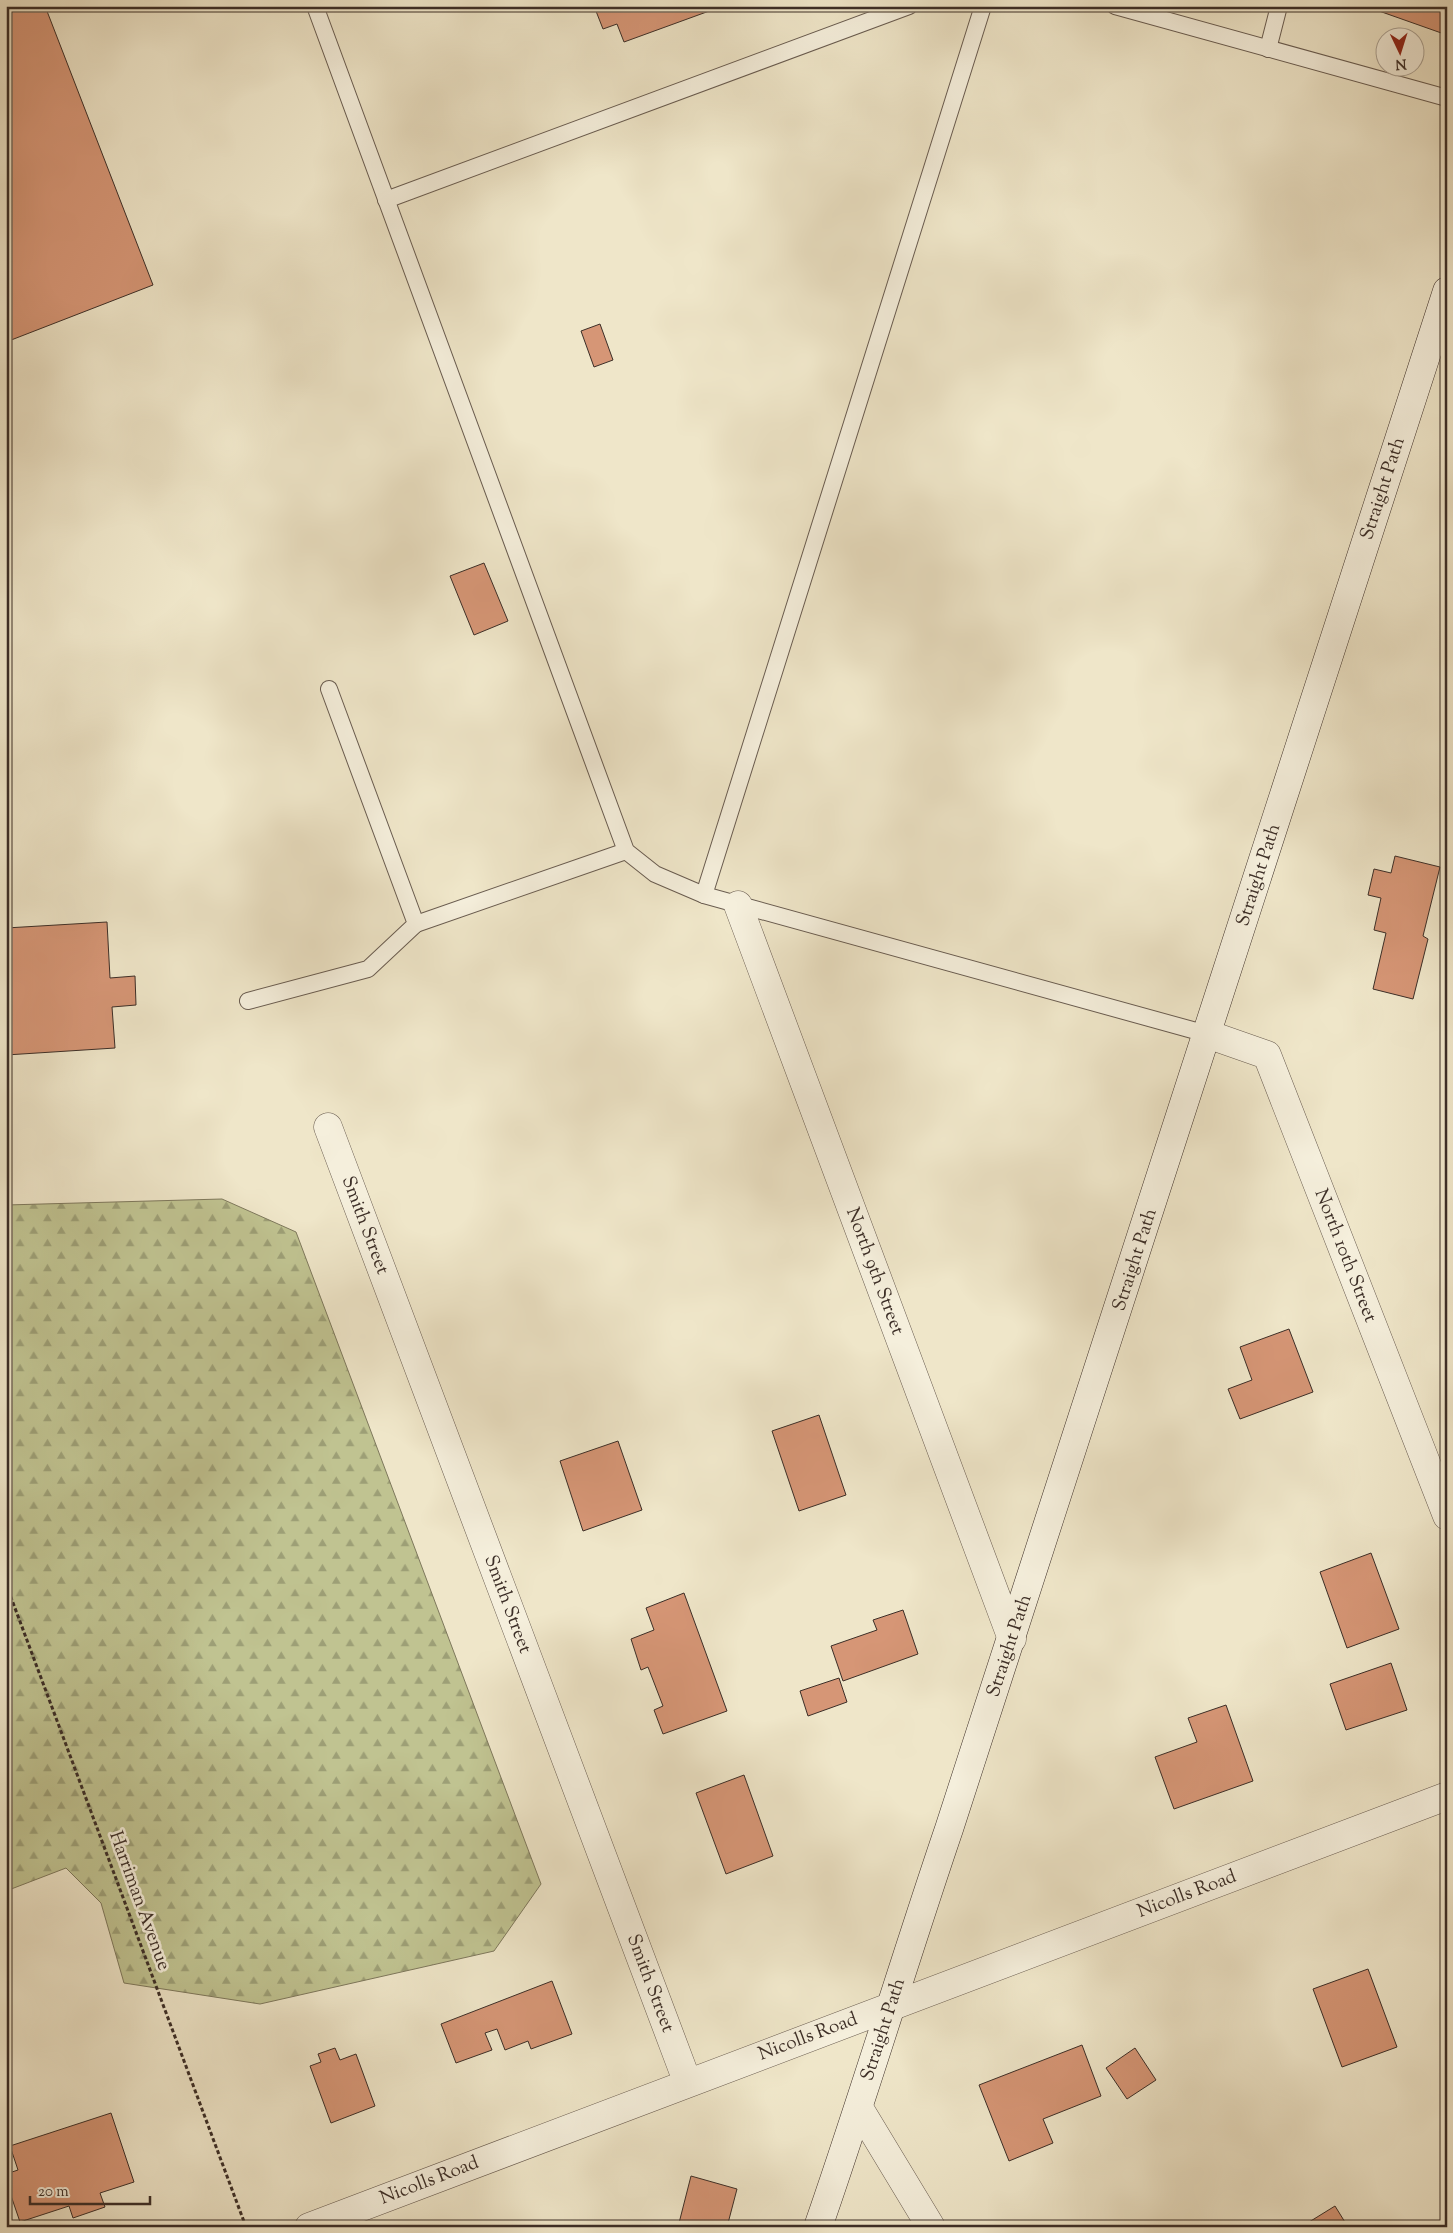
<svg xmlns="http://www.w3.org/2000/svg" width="1453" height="2233" viewBox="0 0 1453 2233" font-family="'Sorts Mill Goudy',serif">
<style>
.forest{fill:url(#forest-firs);stroke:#7e785c}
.building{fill:#d69676;stroke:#3c2e27}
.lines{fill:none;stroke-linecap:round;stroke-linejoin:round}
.lane-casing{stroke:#695c50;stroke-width:18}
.street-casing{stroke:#695c50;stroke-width:29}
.secondary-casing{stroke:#3c2e27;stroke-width:29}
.path{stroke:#3c2e27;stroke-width:3;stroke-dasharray:4 2.5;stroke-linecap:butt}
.lane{stroke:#f5efdc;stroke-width:16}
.street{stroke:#f5efdc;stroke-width:28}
.secondary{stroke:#f5efdc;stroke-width:28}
.labels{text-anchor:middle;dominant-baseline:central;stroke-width:5;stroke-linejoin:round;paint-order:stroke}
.street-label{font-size:19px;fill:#3c2e27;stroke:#f5efdc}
</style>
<defs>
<pattern id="forest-firs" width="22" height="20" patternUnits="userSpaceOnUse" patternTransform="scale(1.25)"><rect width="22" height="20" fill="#c0c391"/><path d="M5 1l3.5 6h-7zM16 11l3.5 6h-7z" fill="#9d9f76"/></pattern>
</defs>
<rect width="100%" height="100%" fill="#efe6c9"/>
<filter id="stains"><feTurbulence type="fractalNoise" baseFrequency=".004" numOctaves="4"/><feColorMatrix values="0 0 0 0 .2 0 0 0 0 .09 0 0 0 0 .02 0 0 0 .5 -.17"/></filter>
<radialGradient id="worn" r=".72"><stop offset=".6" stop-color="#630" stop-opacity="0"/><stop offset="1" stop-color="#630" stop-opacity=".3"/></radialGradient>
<polygon class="forest" points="222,1199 296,1232 541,1884 494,1951 260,2004 124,1983 101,1903 66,1868 6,1891 6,1205"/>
<g class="building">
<polygon points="6,6 45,6 153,285 6,342"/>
<polygon points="594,6 723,6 624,42 617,24 603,29"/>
<polygon points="1365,6 1447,6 1447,35 1379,11"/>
<polygon points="600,324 613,360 594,367 581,331"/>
<polygon points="484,563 508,621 474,635 450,576"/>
<polygon points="1395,856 1440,867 1423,936 1428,939 1413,999 1373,989 1386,933 1374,930 1381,898 1368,895 1374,869 1391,873"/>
<polygon points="107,922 110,978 135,976 136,1005 112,1007 115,1048 6,1055 6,928"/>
<polygon points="1289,1329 1313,1392 1240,1419 1228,1389 1252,1380 1240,1347"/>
<polygon points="819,1415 846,1495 799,1511 772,1431"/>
<polygon points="618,1441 642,1510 583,1531 560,1461"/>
<polygon points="1371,1553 1399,1629 1347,1648 1320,1572"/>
<polygon points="684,1593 727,1711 663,1734 654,1710 663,1706 648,1667 641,1670 631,1639 654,1630 646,1608"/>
<polygon points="903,1610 918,1654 843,1681 831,1646 877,1630 873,1620"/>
<polygon points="1391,1663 1407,1710 1346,1730 1330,1684"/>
<polygon points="839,1678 847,1702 808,1716 800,1691"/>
<polygon points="1226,1705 1253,1781 1174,1809 1155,1757 1197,1742 1188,1718"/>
<polygon points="744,1775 773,1856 726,1874 696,1793"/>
<polygon points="1368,1969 1397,2047 1342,2067 1313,1989"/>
<polygon points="552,1981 572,2034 531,2049 528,2041 505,2050 497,2029 485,2033 492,2050 456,2063 441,2024"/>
<polygon points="1082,2045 1101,2096 1043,2119 1053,2143 1009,2161 979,2085"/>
<polygon points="335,2048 340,2060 356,2054 375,2106 331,2123 310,2066 321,2062 318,2054"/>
<polygon points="1135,2048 1156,2080 1127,2099 1106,2068"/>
<polygon points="111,2113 134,2182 100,2193 105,2207 73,2218 69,2206 20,2222 6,2181 6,2174 18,2170 10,2146"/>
<polygon points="691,2176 737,2189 727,2227 678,2227"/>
<polygon points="1335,2206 1348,2227 1301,2227"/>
</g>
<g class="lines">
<defs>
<g id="lane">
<polyline points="315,6 626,851 655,874 704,895 1207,1034"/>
<polyline points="1115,6 1447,98"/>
<polyline points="1268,49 1279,6"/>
<polyline points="386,200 909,6"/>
<polyline points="704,895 983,6"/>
<polyline points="416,924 626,851"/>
<polyline points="248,1001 368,969 416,924 329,689"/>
</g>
<g id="street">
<path id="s1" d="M738 905 1012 1639"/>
<path id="s2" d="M1207 1034 1267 1055 1447 1516"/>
<path id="s3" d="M328 1127 687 2081"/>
<polyline points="859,2108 931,2227"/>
<path id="s4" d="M309 2227C687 2081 1067 1940 1447 1796"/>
</g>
<g id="secondary">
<path id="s5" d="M818 2227C864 2095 904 1961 949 1829 1119 1318 1280 804 1447 291"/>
</g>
</defs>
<use href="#lane" class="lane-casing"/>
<use href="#street" class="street-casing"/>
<use href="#secondary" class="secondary-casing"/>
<polyline class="path" points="6,1584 246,2227"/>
<use href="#lane" class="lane"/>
<use href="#street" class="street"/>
<use href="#secondary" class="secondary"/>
</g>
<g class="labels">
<g class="street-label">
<text stroke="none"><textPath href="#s5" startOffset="1828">Straight Path</textPath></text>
<text stroke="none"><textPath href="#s5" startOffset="1422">Straight Path</textPath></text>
<text stroke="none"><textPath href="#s3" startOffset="105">Smith Street</textPath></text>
<text stroke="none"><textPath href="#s2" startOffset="279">North 10th Street</textPath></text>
<text stroke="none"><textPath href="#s5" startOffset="1018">Straight Path</textPath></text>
<text stroke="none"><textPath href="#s1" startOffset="391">North 9th Street</textPath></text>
<text stroke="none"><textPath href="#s3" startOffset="510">Smith Street</textPath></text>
<text stroke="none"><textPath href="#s5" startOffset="612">Straight Path</textPath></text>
<text stroke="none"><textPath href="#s4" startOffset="939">Nicolls Road</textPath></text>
<text transform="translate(139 1901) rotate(70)">Harriman Avenue</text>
<text stroke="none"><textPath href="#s3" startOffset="915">Smith Street</textPath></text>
<text stroke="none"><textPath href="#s5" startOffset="208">Straight Path</textPath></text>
<text stroke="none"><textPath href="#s4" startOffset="534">Nicolls Road</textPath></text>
<text stroke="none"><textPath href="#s4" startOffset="129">Nicolls Road</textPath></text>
</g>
</g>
<rect width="1453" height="2233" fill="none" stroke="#efe6c9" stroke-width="25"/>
<rect x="8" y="8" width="1438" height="2218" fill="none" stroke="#3c2e27" stroke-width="2.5"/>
<rect x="12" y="12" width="1428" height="2208" fill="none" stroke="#3c2e27"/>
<g transform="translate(1400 52) rotate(176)"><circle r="24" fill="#f5efdc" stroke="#aba294"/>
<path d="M0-4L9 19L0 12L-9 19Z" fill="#8f2418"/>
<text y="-8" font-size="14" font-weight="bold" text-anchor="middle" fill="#3c2e27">N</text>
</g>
<path d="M30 2196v8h120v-8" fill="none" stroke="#3c2e27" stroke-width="2.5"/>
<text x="38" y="2196" font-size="15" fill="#3c2e27" stroke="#f5efdc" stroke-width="4" paint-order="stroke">20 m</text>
<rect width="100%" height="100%" filter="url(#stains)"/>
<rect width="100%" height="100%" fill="url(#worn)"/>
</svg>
